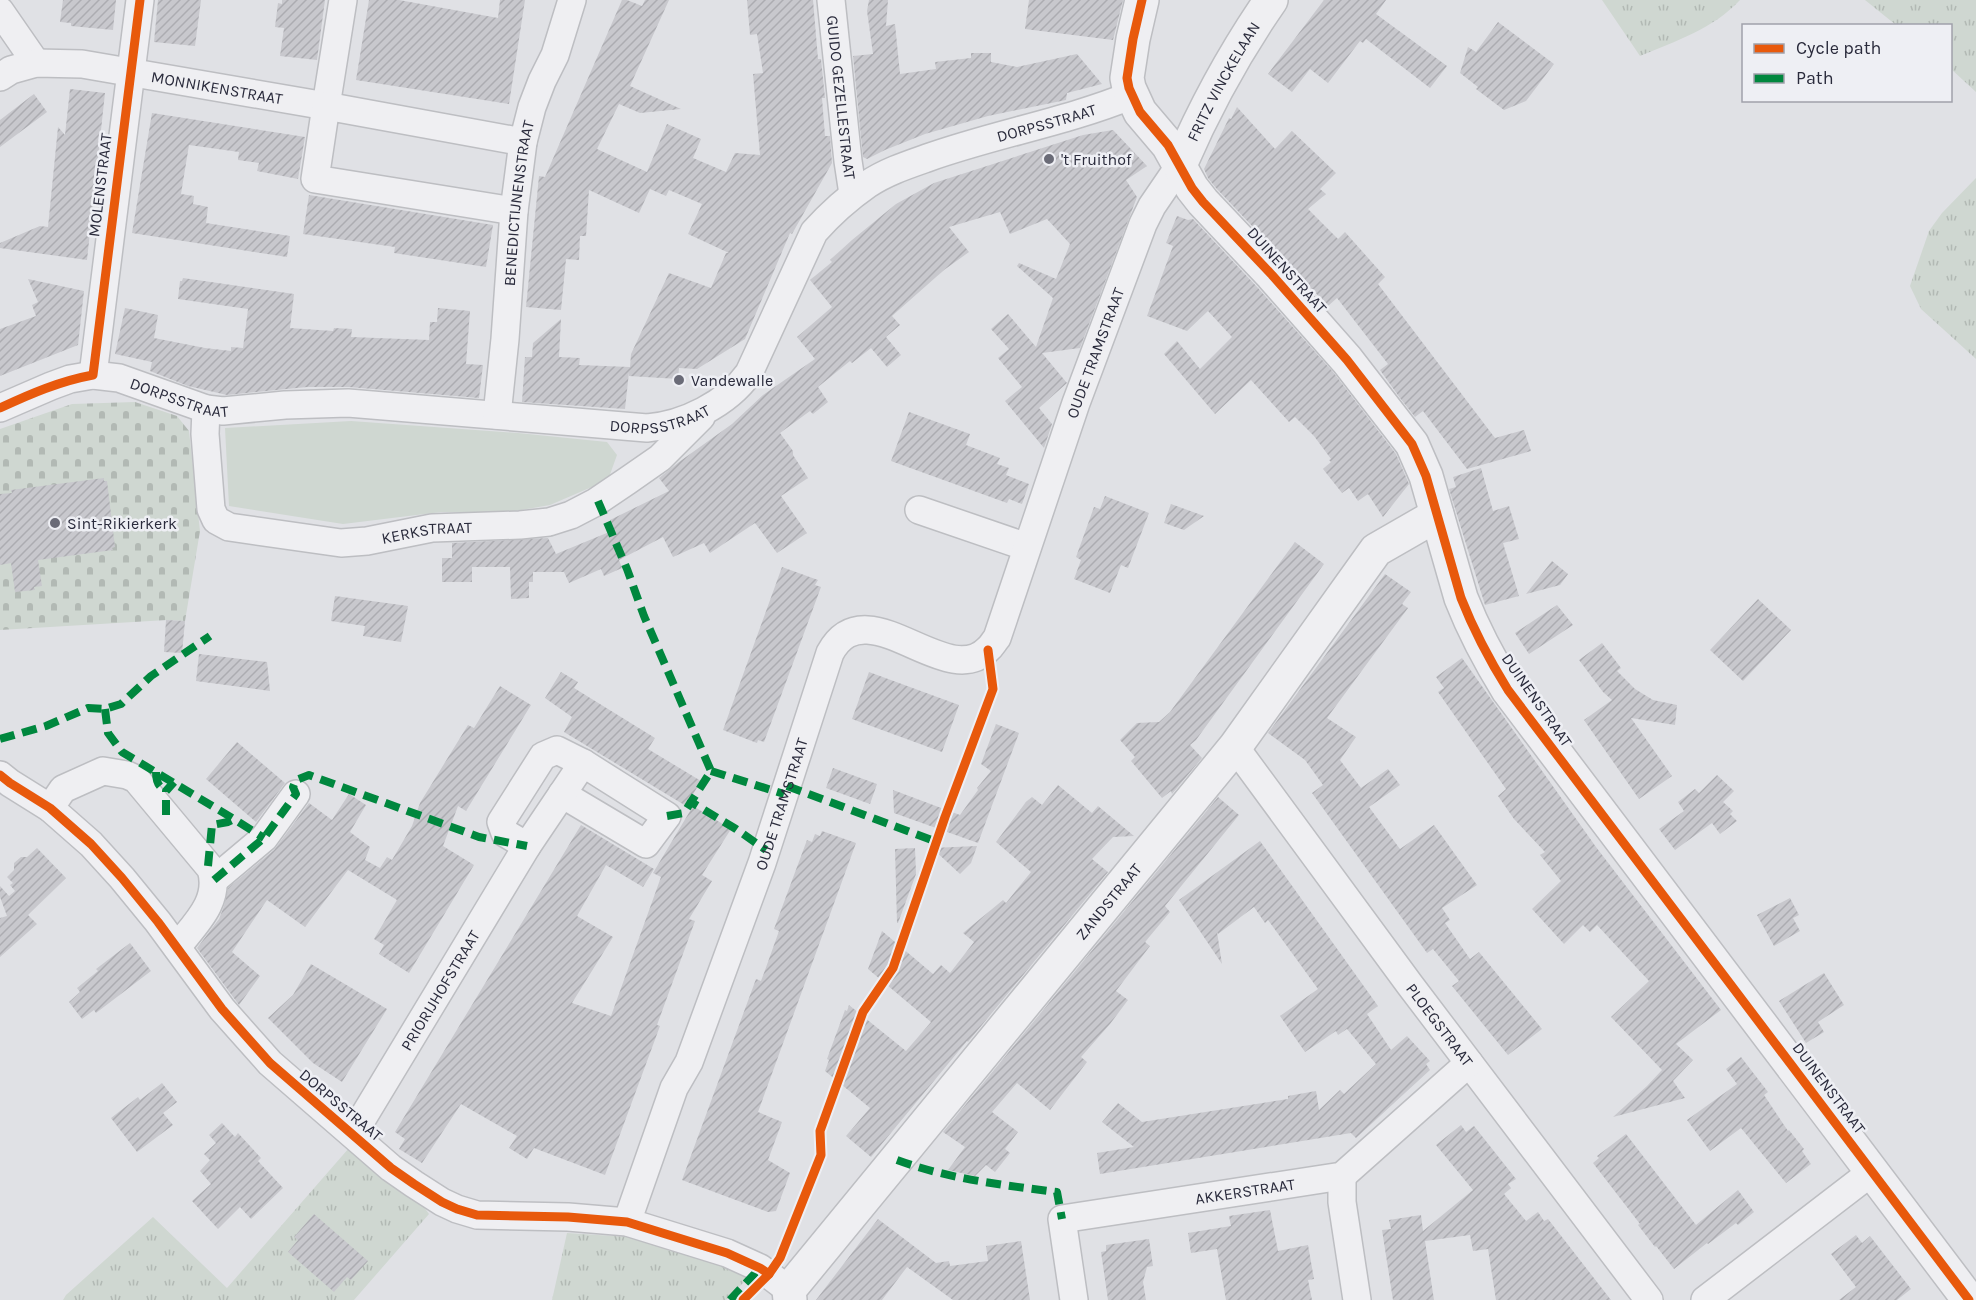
<svg xmlns="http://www.w3.org/2000/svg" width="1976" height="1300" viewBox="0 0 1976 1300" font-family="Karla,sans-serif">
<style>
.grass{fill:url(#grass-tufts)}
.cemetery{fill:url(#cemetery-stones)}
.green{fill:#cfd7d1}
.building{fill:url(#building-hatch)}
.lines{fill:none;stroke-linecap:round;stroke-linejoin:round}
.minor-casing{stroke:#bdbec2;stroke-width:30}
.tertiary-casing{stroke:#bdbec2;stroke-width:36}
.minor{stroke:#efeff2;stroke-width:27}
.tertiary{stroke:#efeff2;stroke-width:33}
.quiet{stroke:#00873e;stroke-width:8;stroke-dasharray:15 8;stroke-linecap:butt}
.cycleway-casing{stroke:#eeeff4;stroke-width:13}
.cycleway{stroke:#e8590c;stroke-width:9}
.poi-dot{fill:#6a6b77;stroke:#eeeff4;stroke-width:2}
.labels{text-anchor:middle;dominant-baseline:central;stroke-width:5;stroke-linejoin:round;paint-order:stroke}
.street-label{font-size:16px;fill:#2a2b3c;stroke:#eeeff4}
.poi-label{font-size:16px;fill:#2a2b3c;stroke:#eeeff4;text-anchor:start}
</style>
<defs>
<pattern id="grass-tufts" width="24" height="20" patternUnits="userSpaceOnUse" patternTransform="scale(1.5)"><rect width="24" height="20" fill="#cfd7d1"/><path d="M3 7l-1-3M5 7V3M7 7l1-3M15 17l-1-3M17 17v-4M19 17l1-3" fill="none" stroke="#b2b9b4"/></pattern>
<pattern id="cemetery-stones" width="16" height="16" patternUnits="userSpaceOnUse" patternTransform="scale(1.5)"><rect width="16" height="16" fill="#cfd7d1"/><path d="M2 7V4a2 2 0 0 1 4 0v3zM10 15v-3a2 2 0 0 1 4 0v3z" fill="#b2b9b4"/></pattern>
<pattern id="building-hatch" width="6" height="6" patternUnits="userSpaceOnUse" patternTransform="scale(1.5)"><rect width="6" height="6" fill="#c8c8cd"/><path d="M-1 1l2-2M0 6l6-6M5 7l2-2" fill="none" stroke="#acacb1"/></pattern>
</defs>
<rect width="100%" height="100%" fill="#e0e1e5"/>
<g class="grass">
<path d="M1602 0H1740C1713 29 1676 41 1640 56Z"/>
<polygon points="1865,0 1976,0 1976,92 1951,69 1950,26 1896,25"/>
<polygon points="1976,178 1976,359 1921,309 1910,286 1929,231 1942,213"/>
<polygon points="349,1148 421,1203 429,1214 354,1300 63,1300 66,1295 153,1217 227,1288"/>
<polygon points="567,1233 629,1237 700,1257 749,1277 726,1300 552,1300"/>
</g>
<polygon class="cemetery" points="135,402 177,416 189,431 200,531 185,621 167,620 0,630 0,429 72,404"/>
<polygon class="green" points="351,421 518,433 607,442 617,455 608,480 550,505 504,513 441,512 343,524 229,506 225,428"/>
<g class="building">
<polygon points="63,0 116,0 113,30 71,26 71,23 60,22"/>
<polygon points="158,0 201,0 195,46 154,42"/>
<polygon points="282,0 325,0 317,60 280,56 284,28 275,27 278,3 282,4"/>
<polygon points="369,0 399,0 498,18 500,0 525,0 509,104 356,80"/>
<polygon points="622,0 627,0 642,6 645,0 669,0 630,86 681,109 640,113 619,104 597,149 647,172 667,124 701,139 693,158 726,172 735,153 760,155 753,74 763,73 757,34 750,35 747,0 813,0 818,59 821,59 825,98 822,98 825,136 830,136 832,163 792,234 790,233 745,339 697,369 679,368 678,379 629,376 629,372 625,409 522,402 525,357 532,357 533,343 561,319 559,357 580,358 579,365 630,367 631,354 669,273 711,288 726,253 729,253 688,234 702,204 669,190 666,196 650,189 639,213 589,190 586,236 580,236 579,260 566,259 561,310 526,307 539,176 545,177"/>
<polygon points="869,0 888,0 886,26 895,24 900,74 936,69 935,62 971,58 971,53 991,53 991,62 1017,67 1077,54 1102,84 1067,93 1066,100 988,116 925,134 885,150 867,159 863,157 853,56 873,54 867,11"/>
<polygon points="1029,0 1123,0 1113,40 1025,29"/>
<polygon points="1324,0 1386,0 1376,14 1447,66 1430,88 1366,39 1363,43 1360,41 1328,83 1310,69 1292,92 1268,74"/>
<polygon points="1498,22 1554,64 1526,101 1504,110 1476,89 1478,87 1460,73 1468,47 1476,52"/>
<polygon points="70,89 105,93 87,260 0,248 0,243 40,226 48,227 58,127 65,135"/>
<polygon points="34,94 47,112 0,147 0,120"/>
<polygon points="1237,107 1275,149 1292,131 1336,173 1320,189 1326,194 1308,209 1338,239 1345,232 1385,277 1378,284 1495,438 1524,430 1531,451 1467,469 1423,411 1415,417 1400,398 1380,370 1388,364 1337,298 1328,306 1216,188 1208,178 1204,169 1229,118 1231,119"/>
<polygon points="152,113 305,137 298,179 257,171 259,163 238,160 239,152 189,145 181,194 194,196 193,204 208,207 206,223 290,236 287,257 132,233"/>
<polygon points="1113,130 1147,166 1126,180 1137,197 1080,348 1042,353 1067,383 1039,408 1052,424 1044,448 1005,401 1022,387 998,358 1009,349 991,329 1008,314 1036,347 1053,298 1017,266 1019,263 1056,279 1070,244 1047,219 1010,234 1000,212 949,227 969,252 944,270 892,316 900,325 886,337 901,355 887,367 871,348 852,363 850,361 818,387 828,402 813,414 810,411 780,433 793,451 793,455 808,478 781,496 807,533 777,553 755,523 710,553 704,543 673,557 663,537 619,560 622,568 604,576 601,569 569,583 564,572 533,572 533,582 529,582 529,598 511,599 510,567 472,567 472,582 442,582 442,558 452,558 452,543 548,538 556,554 614,530 610,520 669,491 659,478 679,462 732,424 763,395 815,359 797,337 832,307 810,280 832,262 830,260 852,240 896,204 934,183 1083,135"/>
<polygon points="309,195 493,225 486,267 394,253 395,247 303,234"/>
<polygon points="1177,216 1188,220 1193,219 1258,288 1333,372 1396,454 1409,484 1383,517 1368,494 1358,501 1349,488 1342,493 1323,469 1331,462 1329,460 1331,459 1314,436 1295,417 1289,422 1251,380 1215,414 1164,354 1177,341 1200,369 1232,337 1208,311 1187,331 1147,316 1173,246 1166,243"/>
<polygon points="183,278 294,294 290,328 333,331 334,328 352,329 351,337 429,340 430,322 437,322 438,308 470,311 466,364 483,365 479,398 349,387 307,387 227,395 188,386 150,371 152,362 115,354 125,308 158,315 154,338 205,348 231,351 231,347 243,348 248,309 178,299 180,281 182,281"/>
<polygon points="28,279 84,291 78,345 0,376 0,329 36,316 32,305 38,302"/>
<polygon points="909,412 970,434 966,445 1000,458 997,464 1009,468 1006,475 1029,484 1022,504 1009,499 1007,503 891,461"/>
<polygon points="1481,468 1493,511 1509,506 1519,539 1503,543 1519,596 1485,605 1449,489 1456,487 1453,477"/>
<polygon points="104,478 104,481 107,481 115,547 112,548 113,550 38,560 42,586 34,587 35,590 15,592 11,563 0,565 0,494 12,493 11,490"/>
<polygon points="1105,496 1149,513 1128,568 1121,565 1110,593 1074,579 1081,560 1076,557 1080,546 1094,507 1100,509"/>
<polygon points="1171,504 1204,516 1184,530 1164,523"/>
<polygon points="1295,542 1324,564 1196,740 1190,745 1202,758 1172,794 1171,791 1162,798 1131,761 1135,757 1120,740 1137,723 1159,722 1170,712"/>
<polygon points="1552,561 1568,574 1560,585 1526,594"/>
<polygon points="782,567 818,580 815,585 821,587 764,742 758,740 757,743 723,730"/>
<polygon points="1385,574 1411,592 1402,604 1408,608 1327,718 1356,737 1340,760 1361,788 1388,769 1400,785 1369,807 1400,849 1434,825 1477,885 1442,908 1450,920 1445,923 1470,959 1479,952 1542,1029 1508,1055 1452,986 1459,981 1433,949 1427,953 1312,793 1323,785 1305,760 1268,733"/>
<polygon points="335,596 408,606 401,642 363,636 365,626 331,621"/>
<polygon points="1758,599 1791,630 1743,681 1710,650"/>
<polygon points="1557,605 1573,625 1529,654 1515,633"/>
<polygon points="166,620 185,621 182,653 164,652"/>
<polygon points="1602,643 1621,668 1617,671 1635,689 1653,700 1677,705 1675,725 1631,718 1672,776 1639,799 1584,720 1612,700 1603,692 1579,660"/>
<polygon points="199,654 267,662 270,691 196,681"/>
<polygon points="1462,658 1596,847 1721,1010 1676,1044 1693,1060 1673,1081 1671,1078 1685,1098 1613,1117 1647,1086 1662,1070 1611,1017 1649,981 1597,925 1590,932 1583,925 1564,944 1532,909 1561,881 1540,855 1545,852 1514,819 1498,796 1506,789 1438,692 1444,688 1436,677"/>
<polygon points="561,672 578,682 574,688 655,738 648,749 701,781 686,806 564,732 572,717 545,698"/>
<polygon points="869,672 959,705 942,752 852,719"/>
<polygon points="500,686 531,705 466,811 458,806 443,846 474,865 409,973 379,954 384,945 374,939 397,900 348,870 305,927 267,900 232,952 260,976 239,1005 197,948 219,919 224,906 228,888 274,850 309,803 332,820 349,794 366,805 350,832 370,847 365,860 380,868 387,857 392,860 412,826 420,803 468,725 474,728"/>
<polygon points="996,724 1019,733 978,843 894,813 893,790 960,815 978,790 977,788 991,771 981,764"/>
<polygon points="237,742 285,783 256,822 206,779"/>
<polygon points="833,768 877,784 870,804 826,788"/>
<polygon points="1717,775 1734,791 1723,802 1733,811 1730,814 1737,821 1720,834 1712,823 1675,850 1659,829 1684,811 1678,802 1695,789 1699,793"/>
<polygon points="1058,785 1092,813 1098,806 1134,836 1113,837 1092,859 1108,872 968,1042 967,1041 871,1157 846,1136 870,1108 825,1071 829,1060 827,1059 845,1010 847,1011 849,1005 906,1051 931,1022 868,969 882,931 933,974 941,965 950,973 974,942 963,933 1003,900 1006,903 1031,872 996,842 1026,802 1032,797 1042,805"/>
<polygon points="1218,797 1239,815 1165,906 1170,912 1145,942 1150,946 1116,991 1128,1000 1110,1024 1081,1057 1087,1062 1050,1110 1017,1083 992,1112 1018,1132 1005,1149 1010,1153 995,1172 986,1165 975,1176 948,1170 965,1147 943,1132"/>
<polygon points="693,806 731,829 702,875 712,881 689,919 695,921 657,1025 660,1026 605,1175 534,1148 527,1159 509,1148 517,1136 461,1104 422,1163 399,1149 405,1139 395,1132 581,825 654,869 643,887 606,865 577,916 613,937 572,1003 611,1016 661,877 653,873"/>
<polygon points="822,831 856,843 758,1112 782,1122 768,1160 790,1173 776,1211 768,1212 682,1180 756,979 761,981 764,973 779,931 774,929 807,840 812,842 815,834 820,836"/>
<polygon points="1260,841 1378,1006 1367,1014 1391,1050 1407,1036 1430,1061 1426,1064 1430,1070 1356,1138 1351,1133 1100,1174 1097,1153 1134,1147 1102,1122 1118,1103 1142,1122 1288,1099 1288,1096 1316,1091 1319,1110 1340,1090 1344,1094 1376,1064 1347,1029 1338,1035 1336,1031 1305,1052 1280,1016 1318,989 1268,920 1265,923 1254,907 1218,934 1217,932 1222,964 1179,900"/>
<polygon points="977,846 971,863 960,874 932,848"/>
<polygon points="37,848 66,878 28,915 37,924 0,957 0,918 7,916 0,897 0,886 9,896 15,891 10,885 13,883 7,877 14,870 14,863 21,857 27,857"/>
<polygon points="915,848 916,874 898,923 897,923 895,849"/>
<polygon points="1790,898 1799,915 1793,918 1800,931 1774,946 1757,915"/>
<polygon points="130,943 151,971 96,1013 94,1010 82,1019 69,1002 80,992 77,988 98,971 96,969"/>
<polygon points="311,964 387,1009 342,1082 313,1063 268,1018 293,995"/>
<polygon points="1824,973 1844,1005 1818,1022 1824,1032 1806,1043 1779,1001"/>
<polygon points="1741,1057 1768,1092 1764,1095 1788,1131 1789,1130 1804,1149 1802,1151 1811,1164 1786,1183 1741,1128 1710,1151 1687,1120 1737,1084 1726,1069"/>
<polygon points="162,1083 177,1102 163,1113 173,1125 137,1152 111,1118 138,1097 140,1100"/>
<polygon points="222,1123 235,1137 238,1133 261,1158 258,1161 283,1188 251,1219 240,1207 218,1229 192,1201 211,1184 200,1171 210,1160 204,1154 216,1143 209,1135"/>
<polygon points="1461,1125 1466,1132 1474,1126 1516,1179 1508,1184 1511,1188 1504,1194 1526,1221 1538,1212 1544,1221 1548,1219 1611,1300 1496,1300 1488,1249 1473,1251 1470,1235 1425,1241 1434,1300 1393,1300 1382,1230 1391,1229 1389,1220 1421,1215 1423,1231 1473,1190 1436,1145"/>
<polygon points="1626,1134 1696,1225 1738,1190 1754,1212 1738,1225 1736,1223 1708,1244 1707,1243 1674,1269 1656,1246 1655,1247 1638,1225 1640,1224 1593,1163 1599,1158 1597,1156"/>
<polygon points="1270,1210 1278,1251 1308,1245 1314,1279 1308,1280 1312,1300 1226,1300 1217,1249 1191,1253 1188,1233 1231,1226 1229,1216"/>
<polygon points="314,1214 368,1261 351,1280 347,1277 334,1292 288,1252 298,1240 294,1237"/>
<polygon points="878,1219 936,1263 949,1261 950,1266 988,1261 986,1246 1021,1241 1030,1300 953,1300 907,1267 882,1300 816,1300"/>
<polygon points="1856,1235 1862,1243 1870,1236 1911,1289 1897,1300 1839,1300 1856,1287 1831,1254"/>
<polygon points="1149,1239 1153,1266 1147,1267 1143,1282 1146,1300 1108,1300 1101,1252 1106,1251 1106,1245"/>
</g>
<g class="lines">
<defs>
<g id="minor">
<path id="s1" d="M831 0 848 161 853 194"/>
<polyline points="0,11 36,63"/>
<path id="s2" d="M0 77 11 70 36 63 82 64 326 106 343 0"/>
<polyline points="514,211 315,179 326,106 523,142"/>
<polyline points="93,375 140,0"/>
<path id="s3" d="M0 408 51 386 70 379 93 375 119 378 206 409 223 411 285 405 348 403 647 428C684 425 727 404 749 373L814 232C830 214 848 198 868 184 886 172 907 165 927 158 994 134 1066 122 1132 95"/>
<path id="s4" d="M206 409 205 434 211 509 216 520 229 527 341 543 367 541 432 528 520 525 549 522 571 515 596 502 627 481 660 458 701 417"/>
<path id="s5" d="M497 415 505 339 514 211 523 142 532 107 542 81 555 55 572 0"/>
<polyline points="919,510 1027,547"/>
<path id="s6" d="M1235 747 1410 985 1649 1300"/>
<polyline points="0,775 10,783 50,808 91,844 122,878 158,922 222,1009 270,1063 391,1168 414,1184 442,1202 457,1209 477,1215 568,1217 627,1222 727,1253 760,1268 789,1290"/>
<path d="M50 808 63 789 103 771 127 775 136 779 211 869C221 901 195 924 177 947"/>
<polyline points="527,846 505,833 501,822 543,756 557,750 583,763 667,816 646,844 562,794"/>
<polyline points="214,880 264,838 296,794"/>
<path id="s7" d="M353 1134 527 846 583 763"/>
<polyline points="1342,1176 1342,1202 1357,1300"/>
<path id="s8" d="M627 1222 674 1088 689 1062 762 863 830 653C867 585 946 693 988 649 992 646 994 641 997 638L1076 403 1143 224 1152 206 1180 165"/>
<path id="s9" d="M1074 1300 1062 1219 1342 1176 1469 1063"/>
<polyline points="1705,1300 1873,1171"/>
</g>
<g id="tertiary">
<path d="M1142 0 1133 39 1127 78 1129 88 1140 112 1168 145 1192 188 1203 202 1272 275 1347 360 1412 444 1426 476 1461 598C1474 631 1490 661 1508 690L1969 1300"/>
<path id="s10" d="M1180 165C1205 107 1235 52 1271 0"/>
<path id="s11" d="M790 1300 789 1290 1235 747 1376 550 1437 515"/>
</g>
</defs>
<use href="#minor" class="minor-casing"/>
<use href="#tertiary" class="tertiary-casing"/>
<use href="#minor" class="minor"/>
<use href="#tertiary" class="tertiary"/>
<g class="quiet">
<polyline points="598,501 627,569 644,616 711,771 691,802 736,829 766,850"/>
<polyline points="105,709 108,733 122,752 234,819 264,838"/>
<polyline points="0,739 46,726 88,708 105,709 121,704 151,676 210,636"/>
<polyline points="711,771 784,794"/>
<path d="M156 772C156 782 158 786 166 791"/>
<polyline points="787,786 937,842"/>
<polyline points="166,815 166,791 174,782"/>
<polyline points="667,816 684,813 691,802"/>
<polyline points="208,866 212,825 228,822 234,819"/>
<polyline points="214,880 264,838 296,794 293,787 296,780 309,775 479,837 527,846"/>
<path d="M897 1160C949 1179 1002 1185 1057 1192L1062 1219"/>
<polyline points="730,1300 760,1268"/>
</g>
<defs>
<g id="cycleway">
<path d="M1142 0 1133 39 1127 78 1129 88 1140 112 1168 145 1192 188 1203 202 1272 275 1347 360 1412 444 1426 476 1461 598C1474 631 1490 661 1508 690L1969 1300"/>
<path d="M0 408C30 394 60 381 93 375L140 0"/>
<polyline points="0,775 10,783 50,808 91,844 122,878 158,922 222,1009 270,1063 391,1168 414,1184 442,1202 457,1209 477,1215 568,1217 627,1222 727,1253 760,1268 769,1274"/>
<polyline points="743,1300 769,1274 780,1258 821,1155 820,1131 863,1012 893,968 945,817 993,689 988,650"/>
</g>
</defs>
<use href="#cycleway" class="cycleway-casing"/>
<use href="#cycleway" class="cycleway"/>
</g>
<g class="poi-dot">
<circle cx="1049" cy="159" r="6"/>
<circle cx="679" cy="380" r="6"/>
<circle cx="55" cy="523" r="6"/>
</g>
<g class="labels">
<g class="street-label">
<text stroke="none"><textPath href="#s10" startOffset="94">FRITZ VINCKELAAN</textPath></text>
<text stroke="none"><textPath href="#s2" startOffset="222">MONNIKENSTRAAT</textPath></text>
<text stroke="none"><textPath href="#s1" startOffset="98">GUIDO GEZELLESTRAAT</textPath></text>
<text stroke="none"><textPath href="#s3" startOffset="1196">DORPSSTRAAT</textPath></text>
<text transform="translate(100 185) rotate(-83)">MOLENSTRAAT</text>
<text stroke="none"><textPath href="#s5" startOffset="213">BENEDICTIJNENSTRAAT</textPath></text>
<text transform="translate(1287 270) rotate(48)">DUINENSTRAAT</text>
<text stroke="none"><textPath href="#s8" startOffset="1096">OUDE TRAMSTRAAT</textPath></text>
<text stroke="none"><textPath href="#s3" startOffset="189">DORPSSTRAAT</textPath></text>
<text stroke="none"><textPath href="#s3" startOffset="674">DORPSSTRAAT</textPath></text>
<text stroke="none"><textPath href="#s4" startOffset="327">KERKSTRAAT</textPath></text>
<text transform="translate(1537 700) rotate(55)">DUINENSTRAAT</text>
<text stroke="none"><textPath href="#s8" startOffset="446">OUDE TRAMSTRAAT</textPath></text>
<text stroke="none"><textPath href="#s11" startOffset="513">ZANDSTRAAT</textPath></text>
<text stroke="none"><textPath href="#s7" startOffset="168">PRIORIJHOFSTRAAT</textPath></text>
<text stroke="none"><textPath href="#s6" startOffset="345">PLOEGSTRAAT</textPath></text>
<text transform="translate(1829 1088) rotate(53)">DUINENSTRAAT</text>
<text transform="translate(341 1105) rotate(40)">DORPSSTRAAT</text>
<text stroke="none"><textPath href="#s9" startOffset="267">AKKERSTRAAT</textPath></text>
</g>
<g class="poi-label">
<text x="1061" y="159">'t Fruithof</text>
<text x="691" y="380">Vandewalle</text>
<text x="67" y="523">Sint-Rikierkerk</text>
</g>
</g>
<rect x="1742" y="24" width="210" height="78" fill="#eeeff4" stroke="#a0a1aa" stroke-width="1.5"/>
<rect x="1754" y="44" width="30" height="9" fill="#e8590c" stroke="#a0a1aa" stroke-width="1.5"/>
<text x="1796" y="54" font-size="18" fill="#2a2b3c">Cycle path</text>
<rect x="1754" y="74" width="30" height="9" fill="#00873e" stroke="#a0a1aa" stroke-width="1.5"/>
<text x="1796" y="84" font-size="18" fill="#2a2b3c">Path</text>
</svg>
